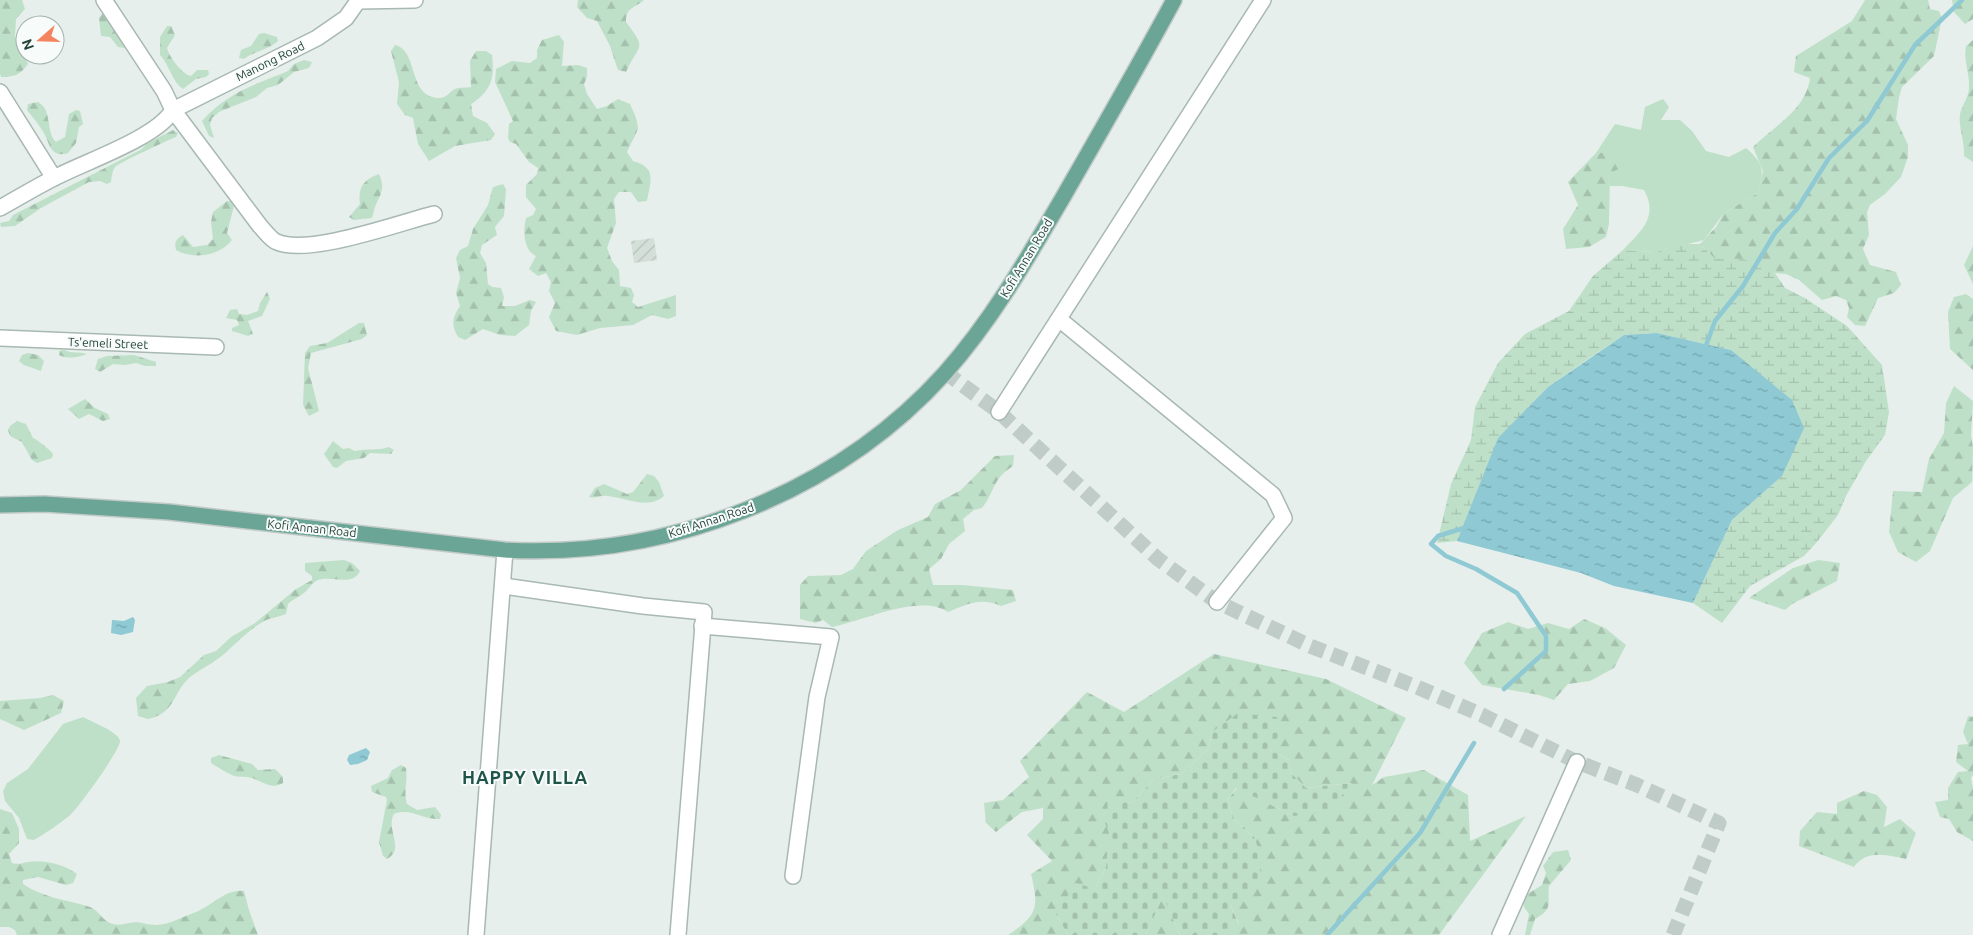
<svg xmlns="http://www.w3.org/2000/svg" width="1973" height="935" viewBox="0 0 1973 935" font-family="Ubuntu,sans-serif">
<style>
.industrial{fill:url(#industrial-furrows)}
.grass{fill:#bfe0c8}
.forest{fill:url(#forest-firs)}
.wetland{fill:url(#wetland-marsh)}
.cemetery{fill:url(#cemetery-stones)}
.water{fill:url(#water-ripples)}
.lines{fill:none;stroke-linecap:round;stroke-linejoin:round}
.stream{stroke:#8ec9d4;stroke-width:4.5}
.minor-tunnel{stroke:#bfccc8;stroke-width:15;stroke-dasharray:15 8;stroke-linecap:butt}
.minor-casing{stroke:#a8b8b2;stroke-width:18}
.major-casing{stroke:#c2cac8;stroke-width:18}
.minor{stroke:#fff;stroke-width:15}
.major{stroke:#6aa596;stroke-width:15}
.labels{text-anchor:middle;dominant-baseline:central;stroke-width:4;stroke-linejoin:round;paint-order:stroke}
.street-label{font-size:12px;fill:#24423a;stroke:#f7fbf9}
.district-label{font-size:18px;font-weight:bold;letter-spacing:1px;fill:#1f5548;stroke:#f7fbf9}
</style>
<defs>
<pattern id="industrial-furrows" width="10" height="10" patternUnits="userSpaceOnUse" patternTransform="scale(1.25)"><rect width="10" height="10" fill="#d4dfda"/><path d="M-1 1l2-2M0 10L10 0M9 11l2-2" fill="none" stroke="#b6c1bc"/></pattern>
<pattern id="forest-firs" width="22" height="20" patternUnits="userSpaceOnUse" patternTransform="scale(1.25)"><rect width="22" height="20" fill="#bfe0c8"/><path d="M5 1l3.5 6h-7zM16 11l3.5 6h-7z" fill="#a4c1ad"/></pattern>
<pattern id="wetland-marsh" width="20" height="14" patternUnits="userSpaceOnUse" patternTransform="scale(1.25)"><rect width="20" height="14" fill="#bfe0c8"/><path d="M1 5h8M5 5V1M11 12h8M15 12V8" fill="none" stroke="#a4c1ad"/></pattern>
<pattern id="cemetery-stones" width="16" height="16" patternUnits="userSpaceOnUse" patternTransform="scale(1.25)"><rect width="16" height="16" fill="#bfe0c8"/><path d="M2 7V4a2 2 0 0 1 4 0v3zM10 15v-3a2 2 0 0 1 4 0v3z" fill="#a4c1ad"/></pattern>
<pattern id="water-ripples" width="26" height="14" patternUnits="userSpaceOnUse" patternTransform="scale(1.25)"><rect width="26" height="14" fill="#8ec9d4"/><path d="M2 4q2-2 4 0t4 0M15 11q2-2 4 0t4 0" fill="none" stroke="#74a5ad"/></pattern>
</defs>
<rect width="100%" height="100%" fill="#e6efeb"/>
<polygon class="industrial" points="654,238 657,260 634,263 631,241"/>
<g class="grass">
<path d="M1663 99 1669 107 1661 120H1680L1692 131 1706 151 1729 157 1746 148C1765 165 1764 170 1758 193L1724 213 1704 240 1656 252 1623 250C1641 231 1659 217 1644 190L1622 186H1610V173L1623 153H1596L1615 124 1641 130 1645 107Z"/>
<path d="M83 717C92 722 119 732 120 741 121 749 77 810 69 816 58 825 46 833 34 840L27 839 19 818 5 801 3 791 7 783 28 769 63 724Z"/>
</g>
<g class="forest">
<path d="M0 0H22L25 9 16 19 15 36 28 64C20 75 14 77 1 77L0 74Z"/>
<path d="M578 0H644C635 8 626 7 626 22 648 51 639 43 626 72L618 70 610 46 597 21 587 18 577 7Z"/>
<path d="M1865 0H1928L1930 9 1939 11 1942 18 1934 56 1902 87 1899 97 1896 119 1908 145V157L1901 177 1885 194 1870 205 1867 212 1869 235 1863 249 1870 265 1896 272 1901 285 1894 293 1878 298 1865 326 1855 325 1847 317 1849 308 1846 300 1836 296 1822 300 1799 280 1786 274 1775 273 1743 259H1715L1700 244 1716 227 1724 213 1758 193 1763 171 1753 147C1774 126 1806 110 1810 78L1794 72 1796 56 1852 21Z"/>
<polygon points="1952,0 1973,0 1973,19 1965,24 1954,12"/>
<polygon points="102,14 106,16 125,48 118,47 110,37 101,36 99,18"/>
<path d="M167 26H171L175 35 167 48C169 57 183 75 191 76L197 70H208L209 74 206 77 196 79 183 89C172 82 170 66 160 55V37Z"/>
<path d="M264 33 277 37 278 41C268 50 255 51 244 59L239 58 241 50 251 46 259 34Z"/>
<path d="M559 35 564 42 562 66 578 65 587 68V77L584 84 587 94 597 109 607 106 618 99 630 104C643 132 638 127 627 152L633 161C658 168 650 182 647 201L638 202 631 192H619L614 199 616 223 607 248 612 261 619 270 620 286 631 288 634 295 632 302 638 307 676 295V316L668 319 652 315 633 325 600 328 577 335 556 331 549 317 555 303 549 291 551 282 546 273 538 276 529 269 536 256C523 250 523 230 526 218L533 215 536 209 526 197V185L537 174 538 168 529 162 516 144 510 142 508 138 509 124 513 121 495 82 496 69 512 61 530 63 537 58V50L542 40Z"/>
<path d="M1973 40V162L1964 156C1965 142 1958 126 1960 114 1962 105 1969 97 1969 88 1970 74 1963 60 1966 46Z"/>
<path d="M395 45C419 50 407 97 439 98 447 98 449 92 455 89 459 87 466 88 471 87L470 61 476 51H486L492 55C495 79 491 91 471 104L473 116 487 123 495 134 491 140 455 146 429 161 418 144 413 118 405 115 397 104 399 82 391 51Z"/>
<path d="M304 60 312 62 309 68 294 72 278 85 267 88 256 97 219 112 212 118 210 125 214 138 209 136 202 121C228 92 254 85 288 71L294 64Z"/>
<path d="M38 102C53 110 45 131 56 142L65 137 69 114 76 110 80 111 83 124 79 127 76 143 68 153C49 159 50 141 42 130 38 123 32 117 27 110L28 104Z"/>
<path d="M173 130 178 133 176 137C168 140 119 163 115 167 112 172 112 176 111 182L107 184 100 181 89 182 41 208 15 226 1 227 0 223 9 221 13 215 142 149C149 140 163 136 173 130Z"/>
<polygon points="1596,153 1623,153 1621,168 1610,173 1609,224 1606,237 1589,247 1566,249 1563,229 1578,205 1568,182"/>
<path d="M379 174C386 189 380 195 375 207L372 218 354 220 349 217 360 204C358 187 363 180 379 174Z"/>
<path d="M503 184 506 189 504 216 495 227 497 235 482 245 480 253 486 263 488 284 492 287 501 288 504 297 502 306H515L530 300 536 302 531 311 529 325 515 336 500 335 483 329 465 340 458 337C451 326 452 317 460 306L456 293 460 278 456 258 460 250 468 246 473 229 488 205 493 187Z"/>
<path d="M227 201H232L234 206 227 233 232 240C220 256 193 260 176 250 174 242 176 239 183 235L193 247 207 245 213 239 211 222 213 212Z"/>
<polygon points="1973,246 1973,284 1964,265"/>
<polygon points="267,292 270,299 262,316 248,321 253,334 248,336 232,331 232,328 239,325 237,320 226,318 230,310 237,309 239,314 247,315 258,311 260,303"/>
<polygon points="1966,294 1973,299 1973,370 1950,349 1948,312 1954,297"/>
<polygon points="359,323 364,323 367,335 362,339 311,353 308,368 319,411 309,416 303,405 305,353 310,346 327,343"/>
<path d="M64 350C73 354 79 351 87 354 78 358 67 359 59 355V351Z"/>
<polygon points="28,353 38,355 44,361 41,371 24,365 19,361 22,355"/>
<polygon points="134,355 156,362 156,366 145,366 136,363 125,365 113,364 100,372 95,369 98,359 107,356"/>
<polygon points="1954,386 1973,401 1971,435 1973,448 1972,482 1953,498 1930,551 1916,562 1898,552 1889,532 1893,491 1922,492 1929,459 1944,433 1946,403"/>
<polygon points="85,399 95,408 108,414 110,419 103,421 89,414 79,419 68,409"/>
<path d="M17 421 26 424 33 438C38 440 50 450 53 454L52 458 37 463 32 460 22 442 10 436 8 430 10 426Z"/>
<path d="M333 441 343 449 349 448 355 451C367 448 377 451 389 447L394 450 391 454 370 453 364 458 346 461 337 468 333 467 324 454Z"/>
<path d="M1014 455 1013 466C992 479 995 492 982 508L974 510 963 519 965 531 949 544 941 559 929 569 933 585H963L1013 590 1016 601 1001 606C981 597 968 604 948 612 920 593 863 621 832 627L823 620 816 623 800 619V585L808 576 841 575 853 569 866 551 898 530 928 517 935 504 961 490 995 456Z"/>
<path d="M647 474 654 476 659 482 664 496C648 510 627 498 608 496 601 495 596 499 589 497L595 488 604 484 627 494 633 492Z"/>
<path d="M344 560 352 563 360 571C352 588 330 574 316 581 311 584 309 589 304 593 299 597 293 599 288 604L286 614C279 617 270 618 264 621 247 631 234 646 219 658 210 665 199 670 190 677 172 693 176 713 148 719L138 716 136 698 147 686 168 682 180 677 204 655 216 651 231 637 255 623 296 589 312 580V576L305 571V563Z"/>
<polygon points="1818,560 1840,563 1837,581 1792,604 1785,610 1749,598 1793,568"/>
<polygon points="1584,619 1605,628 1626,645 1614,668 1590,681 1568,684 1554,700 1539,695 1482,685 1464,663 1482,633 1508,622 1528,629 1548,623 1569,629"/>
<path d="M1214 654 1326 679 1406 718 1372 785 1384 777 1424 770 1468 795 1470 841 1526 816 1439 935H1224L1239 924 1230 904 1254 837 1235 821 1227 800 1237 788 1294 816 1351 783 1306 788 1291 773 1289 760 1267 748 1212 732 1209 748 1181 774 1154 779 1132 803 1115 800 1106 867 1095 889 1056 914 1068 935H1008C1038 915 1039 908 1031 874L1052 861 1027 835 1043 819V808L1022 812 996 832 986 823 984 803 1003 800 1029 777 1020 761 1087 692 1124 712Z"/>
<polygon points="53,695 64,701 61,713 24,730 0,719 0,701 40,698"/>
<polygon points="1968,716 1973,717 1973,775 1971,778 1973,788 1973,841 1957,832 1949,819 1940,817 1935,802 1948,800 1948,788 1958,772 1968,771 1956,762 1958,745 1968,744 1963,732"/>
<path d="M219 755 252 764 258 770 275 769 283 777V783C272 790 263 782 252 778 246 776 239 778 232 775 225 772 218 767 211 763V758Z"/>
<path d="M401 765 406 768C408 781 403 791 407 804L417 810 435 807 441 815 440 819C424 820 409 807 394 814 385 829 406 849 387 859L383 856 379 842 387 800 386 797 372 792 371 786 388 778 392 770Z"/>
<path d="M1864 791 1877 795 1887 807 1884 827 1900 819 1916 833 1906 859C1888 855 1866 849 1854 867L1799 846 1800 831 1817 812 1837 814V803Z"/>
<path d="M0 809 12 813 19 829V843L9 854 12 863C20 865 21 863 28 862 42 859 65 864 77 874L73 883 66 885 38 877 23 880V884C42 897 65 900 87 906 98 909 99 916 108 922 118 928 128 922 137 922 144 923 150 925 156 925 169 925 184 916 196 912 211 906 227 888 244 891L249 910 258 935H17L15 930 9 927H0Z"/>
<path d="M1568 850 1571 860 1549 886C1547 905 1554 908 1535 919L1530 935H1525L1529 914 1524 907 1523 897 1542 885 1546 873 1543 866 1553 852Z"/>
<polygon points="1163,895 1180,935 1146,935"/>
</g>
<polygon class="wetland" points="1684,244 1700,244 1715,259 1743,259 1764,266 1775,273 1785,288 1805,298 1847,326 1882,365 1889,412 1885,435 1866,461 1846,496 1838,515 1817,542 1804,556 1750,586 1722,623 1693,603 1732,520 1782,476 1731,350 1657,333 1624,335 1585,361 1548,387 1499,438 1457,541 1437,543 1451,484 1471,440 1475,407 1498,363 1525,334 1569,311 1593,276 1623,250 1656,252"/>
<polygon class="cemetery" points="1238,713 1277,717 1281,734 1267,748 1289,760 1291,773 1306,788 1352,783 1329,811 1294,816 1236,788 1227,800 1235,821 1254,837 1262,859 1257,889 1230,904 1239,925 1224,935 1180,935 1163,896 1146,935 1068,935 1056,914 1076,883 1095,889 1106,867 1109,833 1100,810 1115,799 1132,803 1154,779 1181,774 1209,748 1212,732"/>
<g class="water">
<polygon points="1657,333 1731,350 1792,400 1804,428 1782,476 1732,520 1693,603 1614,586 1581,573 1457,541 1498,438 1548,387 1624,335"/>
<polygon points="133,617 135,620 133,632 121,635 111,633 112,620 124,621"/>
<polygon points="366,748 370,752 367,760 358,764 350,765 347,760 349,755"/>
</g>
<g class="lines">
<g class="stream">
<polyline points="1705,348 1715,321 1743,286 1775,233 1797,209 1829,158 1867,121 1915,45 1962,0"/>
<polyline points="1467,527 1438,536 1431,544 1446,556 1476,569 1517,593 1546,636 1546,651 1504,689"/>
<polyline points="1327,935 1420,833 1474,743"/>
</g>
<polyline class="minor-tunnel" points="945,372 999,412 1158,559 1217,602 1310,646 1417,687 1482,715 1577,762 1637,785 1719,823 1673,935"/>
<defs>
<g id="minor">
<path d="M104 0 164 91 173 110 260 226C265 231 271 240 277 242 308 256 399 223 434 214"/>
<polyline points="358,1 415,0"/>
<polyline points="0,92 54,178"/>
<path d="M0 208C18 198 36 187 54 178 84 162 157 138 173 110L317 38 346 18 358 1"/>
<polyline points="1059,319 1273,495 1284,518 1217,602"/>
<polyline points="0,338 216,347"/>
<polyline points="999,412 1263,0"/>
<polyline points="504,586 643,606 704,612 678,935"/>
<polyline points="702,626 831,637 817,697 793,876"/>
<polyline points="476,935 505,550"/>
<polyline points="1500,935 1577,762"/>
</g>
<path id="major" d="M0 505 44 504 169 512 505 550C667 559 836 494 945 373 992 320 1027 259 1062 199 1100 133 1138 67 1174 0"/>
</defs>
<use href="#minor" class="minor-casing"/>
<use href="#major" class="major-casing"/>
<use href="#minor" class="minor"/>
<use href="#major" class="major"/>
</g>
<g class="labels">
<g class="street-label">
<text transform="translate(270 61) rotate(-26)">Manong Road</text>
<text transform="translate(1026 258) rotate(-59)">Kofi Annan Road</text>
<text transform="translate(108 343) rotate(2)">Ts'emeli Street</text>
<text transform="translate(711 520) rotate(-18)">Kofi Annan Road</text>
<text transform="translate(312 528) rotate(6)">Kofi Annan Road</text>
</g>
<g class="district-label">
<text x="525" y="777">HAPPY VILLA</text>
</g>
</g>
<g transform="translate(40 40) rotate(250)"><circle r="24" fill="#f7fbf9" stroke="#a3b1ad"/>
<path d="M0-4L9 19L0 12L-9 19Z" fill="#f4845f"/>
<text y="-8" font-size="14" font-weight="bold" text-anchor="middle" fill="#24423a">N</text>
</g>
</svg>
